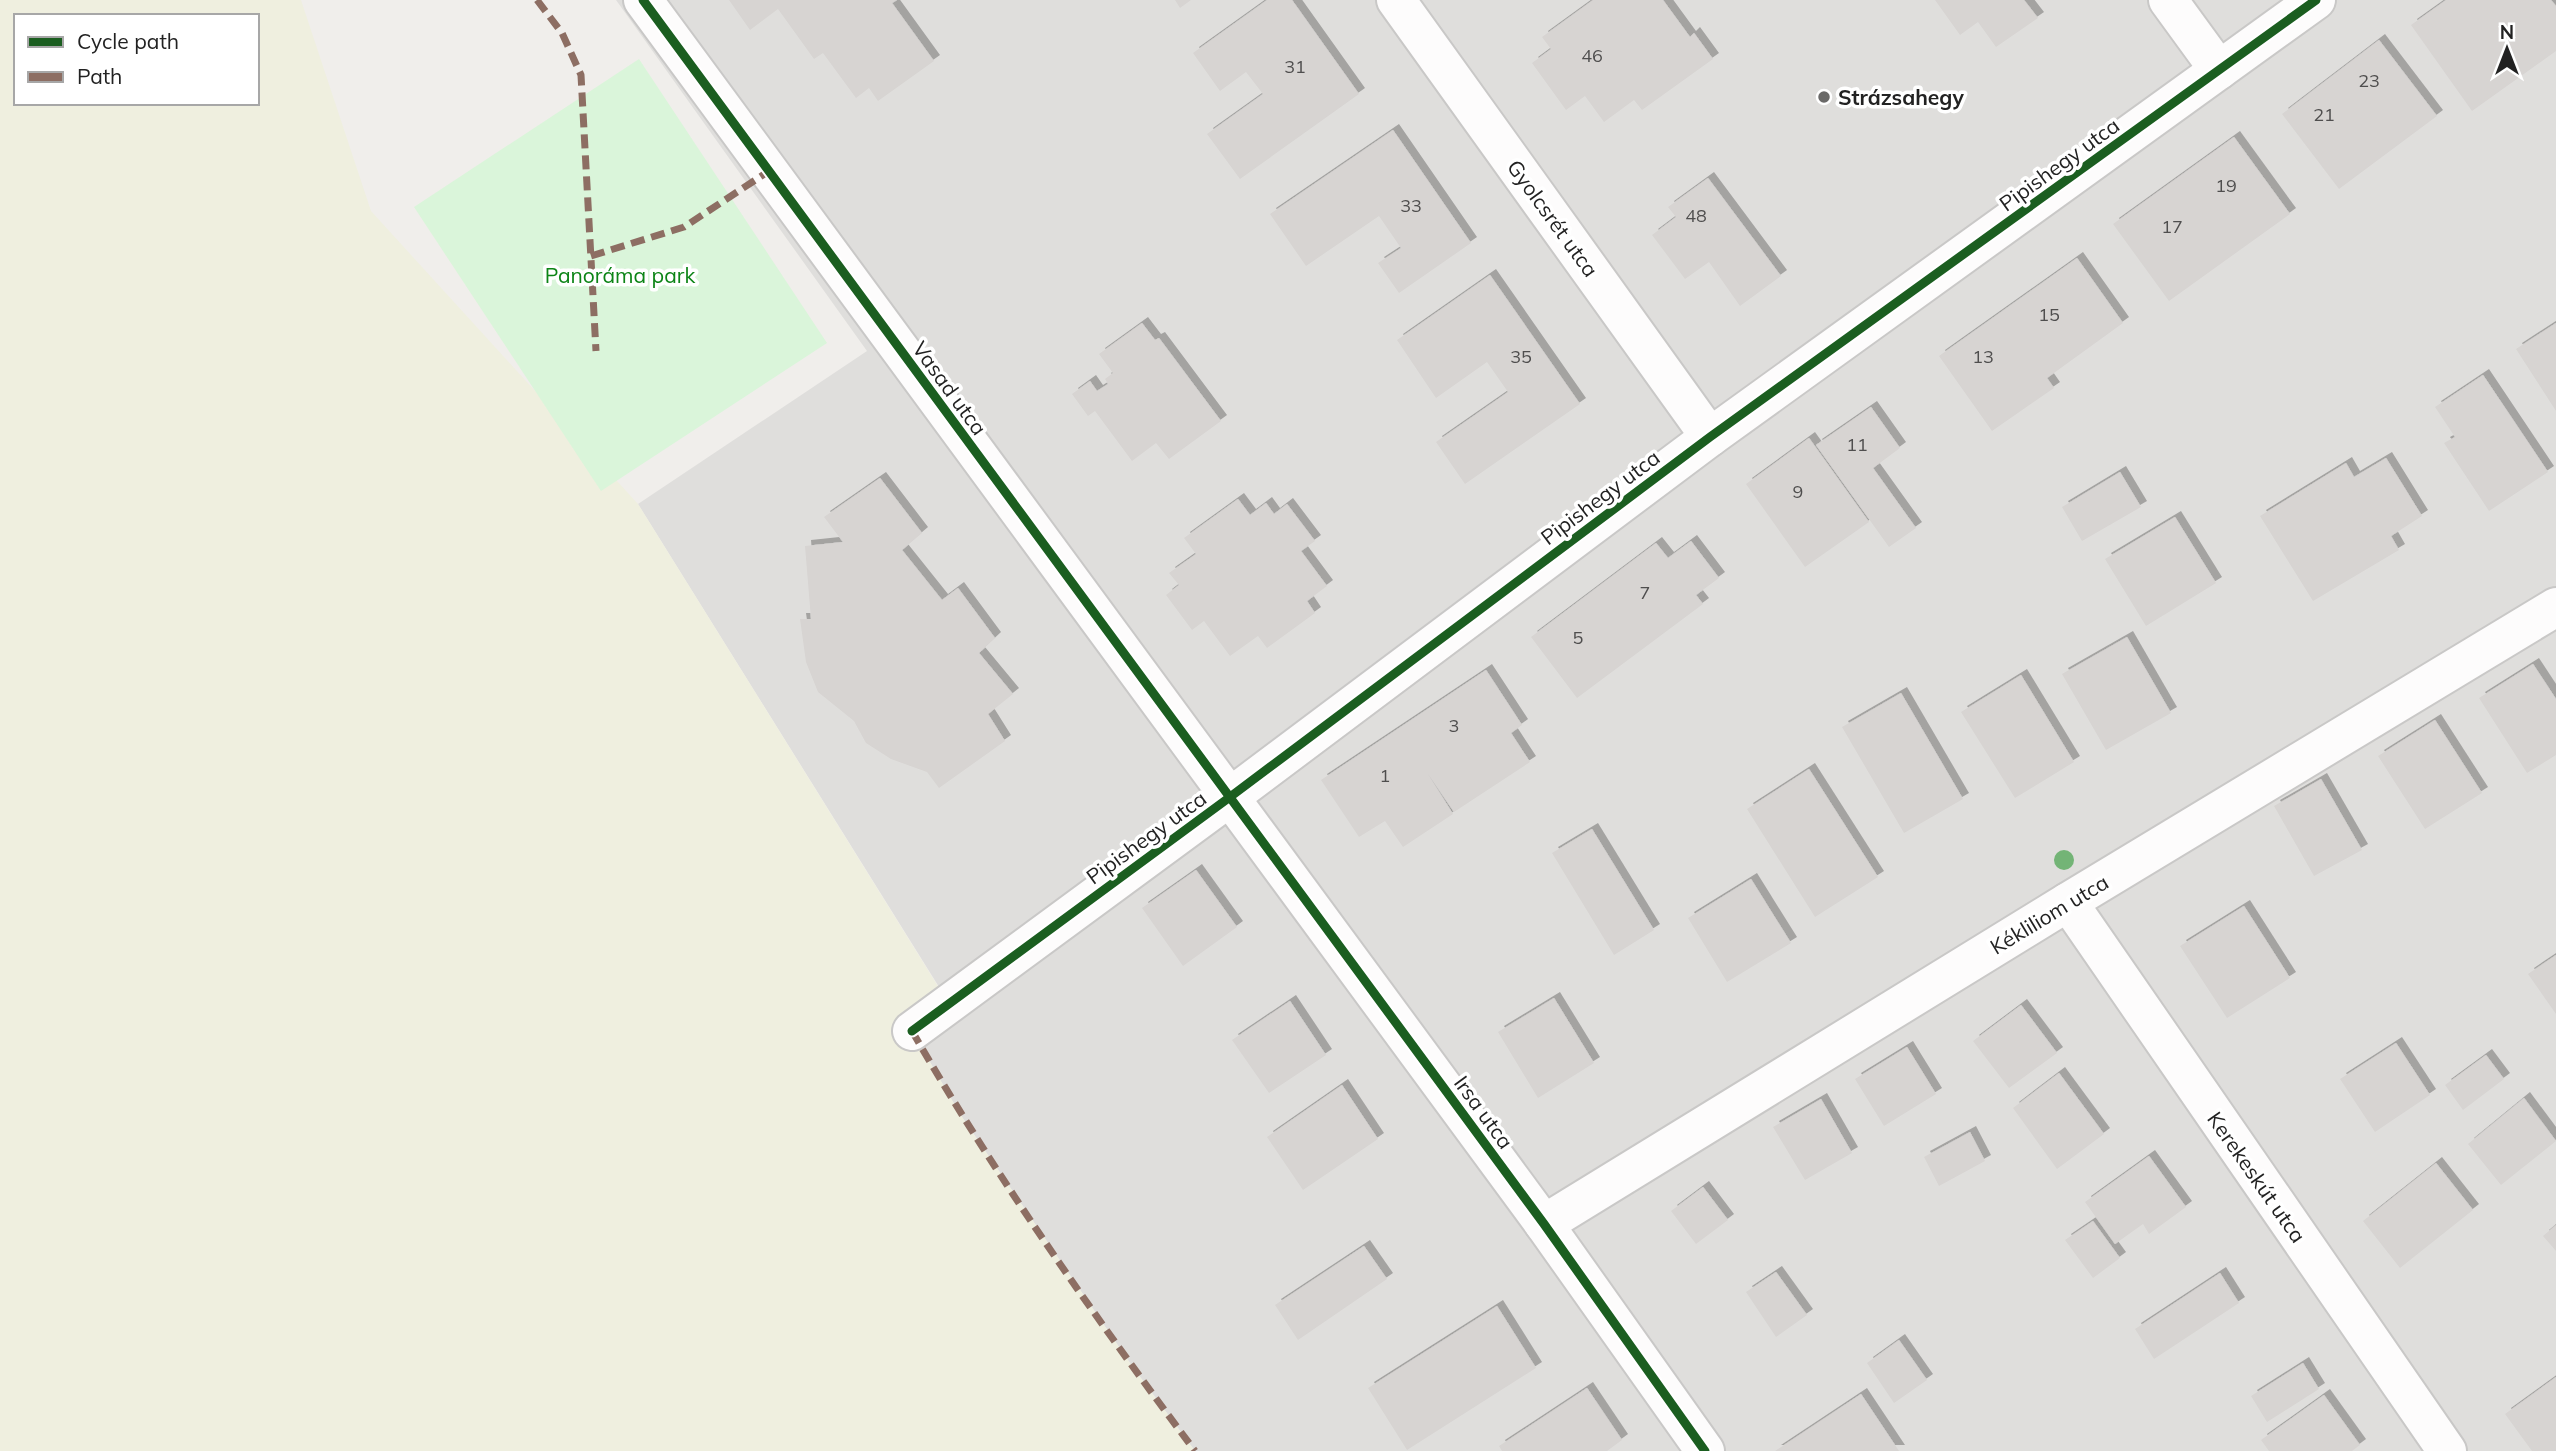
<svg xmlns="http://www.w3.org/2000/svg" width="2556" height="1451" viewBox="0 0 2556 1451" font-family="Mulish,sans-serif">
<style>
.residential{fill:#dfdedc}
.farmland{fill:#efefdf;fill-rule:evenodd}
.park{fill:#daf5da}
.building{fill:#d7d4d2;filter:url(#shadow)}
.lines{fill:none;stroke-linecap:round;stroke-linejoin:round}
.minor-casing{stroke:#c9c8c7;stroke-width:42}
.minor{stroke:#fdfcfc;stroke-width:38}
.quiet{stroke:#8d6e63;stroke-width:7;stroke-dasharray:14 7;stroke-linecap:butt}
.cycleway-casing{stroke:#fff;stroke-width:13}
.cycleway{stroke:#1b5e20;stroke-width:9}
.tree{fill:#73b476}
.poi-dot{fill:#6a6968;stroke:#fff;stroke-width:2.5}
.labels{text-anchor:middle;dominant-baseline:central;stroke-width:7;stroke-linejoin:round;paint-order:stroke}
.number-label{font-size:18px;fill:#4f4e4e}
.poi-label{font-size:21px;font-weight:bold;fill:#222;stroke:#fff;text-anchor:start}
.street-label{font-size:21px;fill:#222;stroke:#fff}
.park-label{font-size:21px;fill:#0c8416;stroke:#fff}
</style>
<defs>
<filter id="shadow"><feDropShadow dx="6" dy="-6" stdDeviation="0" flood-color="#0004"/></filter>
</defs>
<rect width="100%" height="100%" fill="#f0eeeb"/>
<polygon class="residential" points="616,0 2556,0 2556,1451 1195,1451 1132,1366 960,1114 912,1031 949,1003 638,504 867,351"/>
<path class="farmland" d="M0 0H301L371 211 638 504 949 1004 912 1031 960 1114 1132 1366 1195 1451H0ZM16 16H257V103H16Z"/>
<polygon class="park" points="639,59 827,343 601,491 414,207"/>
<g class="building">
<polygon points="729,0 897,0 892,3 934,61 878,101 869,88 856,98 823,53 814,59 778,9 750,30"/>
<polygon points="1175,0 1191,0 1180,8"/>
<polygon points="1267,0 1292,0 1359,94 1240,179 1207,134 1263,94 1246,72 1220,91 1193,53"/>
<polygon points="1593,0 1663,0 1690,37 1694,33 1713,59 1642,110 1634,100 1604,122 1585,96 1566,110 1532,63 1551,49 1542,37"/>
<polygon points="1935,0 2024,0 2038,18 1996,47 1978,22 1960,35"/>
<polygon points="2446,0 2551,0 2556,6 2556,51 2472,111 2411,25"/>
<polygon points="2379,40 2437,116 2339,189 2282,114"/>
<polygon points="1393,130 1471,243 1399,293 1378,263 1401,248 1379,216 1306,266 1270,214"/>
<polygon points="2234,137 2290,214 2169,301 2113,224"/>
<polygon points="1708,178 1781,276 1740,306 1709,262 1685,279 1652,235 1676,217 1668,207"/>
<polygon points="2077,258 2123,323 2047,378 2054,388 1992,431 1939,356"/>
<polygon points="1490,275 1580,404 1465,484 1436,442 1508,392 1487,362 1436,398 1397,340"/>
<polygon points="1142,323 1155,340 1159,338 1221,421 1169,459 1156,443 1132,461 1095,411 1088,416 1072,394 1090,381 1097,391 1108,384 1105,379 1113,373 1099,354"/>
<polygon points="2556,323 2556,411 2516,349"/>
<polygon points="2483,375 2548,472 2489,511 2444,443 2455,437 2435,407"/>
<polygon points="1871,407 1900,448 1873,468 1916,528 1889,547 1816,445"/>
<polygon points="1809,438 1869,522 1805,567 1746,484"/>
<polygon points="2386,458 2422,516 2391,536 2399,550 2313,601 2260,516 2346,463 2354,477"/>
<polygon points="2120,472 2141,507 2082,541 2062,507"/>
<polygon points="880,478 922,533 902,550 942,600 958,588 995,638 979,653 1013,694 988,714 1005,741 939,788 927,772 891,759 866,743 854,721 818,692 806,662 800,619 811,619 805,546 843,542 824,517"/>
<polygon points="1238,499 1250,515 1266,503 1274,514 1287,504 1315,541 1301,551 1327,586 1307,601 1315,613 1267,648 1258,636 1230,656 1204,621 1192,630 1166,595 1179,585 1169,573 1196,554 1184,538"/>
<polygon points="2175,517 2216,583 2146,626 2105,559"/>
<polygon points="1691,541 1719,578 1696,595 1703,604 1577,698 1531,637 1656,543 1668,558"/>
<polygon points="2127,637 2171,713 2106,750 2062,674"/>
<polygon points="2533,664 2556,699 2556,755 2527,773 2479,698"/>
<polygon points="1486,670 1522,725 1511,733 1530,762 1454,812 1428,774 1453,814 1403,847 1385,821 1359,837 1321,780"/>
<polygon points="2021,675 2074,762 2015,798 1961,712"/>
<polygon points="1901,693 1963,799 1904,833 1842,727"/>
<polygon points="2435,720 2482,793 2425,829 2378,756"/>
<polygon points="1809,769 1878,877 1815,917 1747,809"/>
<polygon points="2321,779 2362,850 2314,876 2274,806"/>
<polygon points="1592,829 1654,930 1614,955 1552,853"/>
<polygon points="1196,870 1237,927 1183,966 1142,908"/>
<polygon points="1751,879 1791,943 1727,982 1688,918"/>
<polygon points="2244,906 2290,978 2227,1018 2180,946"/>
<polygon points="2556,955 2556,1014 2528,974"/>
<polygon points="1554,998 1594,1063 1538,1098 1498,1032"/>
<polygon points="1290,1001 1326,1055 1269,1093 1232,1040"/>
<polygon points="2021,1005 2057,1053 2009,1088 1973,1041"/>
<polygon points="2396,1043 2430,1095 2375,1132 2340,1079"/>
<polygon points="1907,1047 1936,1094 1884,1126 1855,1079"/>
<polygon points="2486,1055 2504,1079 2463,1110 2445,1085"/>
<polygon points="2059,1073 2104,1134 2057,1169 2013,1108"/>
<polygon points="1342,1085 1378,1139 1303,1190 1267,1137"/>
<polygon points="2524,1098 2556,1141 2501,1185 2468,1144"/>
<polygon points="1821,1099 1852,1153 1805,1180 1773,1127"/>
<polygon points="1970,1132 1985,1161 1939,1186 1924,1157"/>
<polygon points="2149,1156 2186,1207 2149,1234 2143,1224 2115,1244 2085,1202"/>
<polygon points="2436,1163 2473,1210 2400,1268 2363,1221"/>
<polygon points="1703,1187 1728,1220 1696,1244 1671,1211"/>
<polygon points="2093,1221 2120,1258 2093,1278 2065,1240"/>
<polygon points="2556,1225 2556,1251 2543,1236"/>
<polygon points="1364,1246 1387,1279 1298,1340 1275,1305"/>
<polygon points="1776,1272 1807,1315 1776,1337 1746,1292"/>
<polygon points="2220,1273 2239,1303 2154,1359 2135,1329"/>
<polygon points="1497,1306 1536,1368 1407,1450 1368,1388"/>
<polygon points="1899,1340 1927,1380 1894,1403 1867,1363"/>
<polygon points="2303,1363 2319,1389 2267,1422 2251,1396"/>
<polygon points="2556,1377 2556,1451 2532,1451 2505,1414"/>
<polygon points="1587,1388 1622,1440 1607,1451 1502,1451 1499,1446"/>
<polygon points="1861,1394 1899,1451 1775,1451"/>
<polygon points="2324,1395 2360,1445 2352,1451 2269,1451 2261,1440"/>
</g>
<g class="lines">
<defs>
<g id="minor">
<polyline points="643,0 1544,1224 1705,1451"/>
<polyline points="1396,0 1710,437"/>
<polyline points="2168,0 2219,70"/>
<polyline points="2068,902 2447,1451"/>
<polyline points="912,1031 1230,797 1710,437 2316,0"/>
<polyline points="1544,1224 2068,902 2556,607"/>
</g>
</defs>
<use href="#minor" class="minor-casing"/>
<use href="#minor" class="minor"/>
<g class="quiet">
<polyline points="537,0 562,33 581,75 596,351"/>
<polyline points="591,256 684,227 769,171"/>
<path d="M912 1031C996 1177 1094 1316 1195 1451"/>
</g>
<defs>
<g id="cycleway">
<polyline points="643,0 1544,1224 1705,1451"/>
<polyline points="912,1031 1230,797 1710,437 2316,0"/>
</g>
</defs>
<use href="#cycleway" class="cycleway-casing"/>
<use href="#cycleway" class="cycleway"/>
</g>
<circle class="tree" cx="2064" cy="860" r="10"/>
<circle class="poi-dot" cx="1824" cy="97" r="7"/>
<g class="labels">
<g class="number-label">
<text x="1592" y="55">46</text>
<text x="1295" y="66">31</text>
<text x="2369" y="80">23</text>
<text x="2324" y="114">21</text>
<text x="2226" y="185">19</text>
<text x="1411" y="205">33</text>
<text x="1696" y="215">48</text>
<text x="2172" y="226">17</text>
<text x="2049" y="314">15</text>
<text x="1521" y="356">35</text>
<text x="1983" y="356">13</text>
<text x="1857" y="444">11</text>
<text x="1798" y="491">9</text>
<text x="1645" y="592">7</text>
<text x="1578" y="637">5</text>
<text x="1454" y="725">3</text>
<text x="1385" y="775">1</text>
</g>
<g class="poi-label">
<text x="1838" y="97">Strázsahegy</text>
</g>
<g class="street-label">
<text transform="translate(2059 164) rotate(-36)">Pipishegy utca</text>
<text transform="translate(1553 218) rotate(54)">Gyolcsrét utca</text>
<text transform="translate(950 388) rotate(54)">Vasad utca</text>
<text transform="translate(1600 497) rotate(-37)">Pipishegy utca</text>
<text transform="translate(1146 837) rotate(-36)">Pipishegy utca</text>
<text transform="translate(2049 914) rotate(-31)">Kékliliom utca</text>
<text transform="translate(1484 1112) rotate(54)">Irsa utca</text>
<text transform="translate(2257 1177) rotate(55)">Kerekeskút utca</text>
</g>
<g class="park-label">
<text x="620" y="275">Panoráma park</text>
</g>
</g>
<rect x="14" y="14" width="245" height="91" fill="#ffffff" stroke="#a7a7a7" stroke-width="2"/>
<rect x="28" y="37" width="35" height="10" fill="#1b5e20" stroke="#a7a7a7" stroke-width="2"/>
<text x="77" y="49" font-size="21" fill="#222222">Cycle path</text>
<rect x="28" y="72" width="35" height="10" fill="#8d6e63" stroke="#a7a7a7" stroke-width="2"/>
<text x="77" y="84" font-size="21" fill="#222222">Path</text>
<g transform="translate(2507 49)" stroke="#ffffff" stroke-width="5" paint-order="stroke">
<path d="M0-5L12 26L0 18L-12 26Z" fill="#222222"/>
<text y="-10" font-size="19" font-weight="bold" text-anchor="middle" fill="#222222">N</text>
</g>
</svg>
